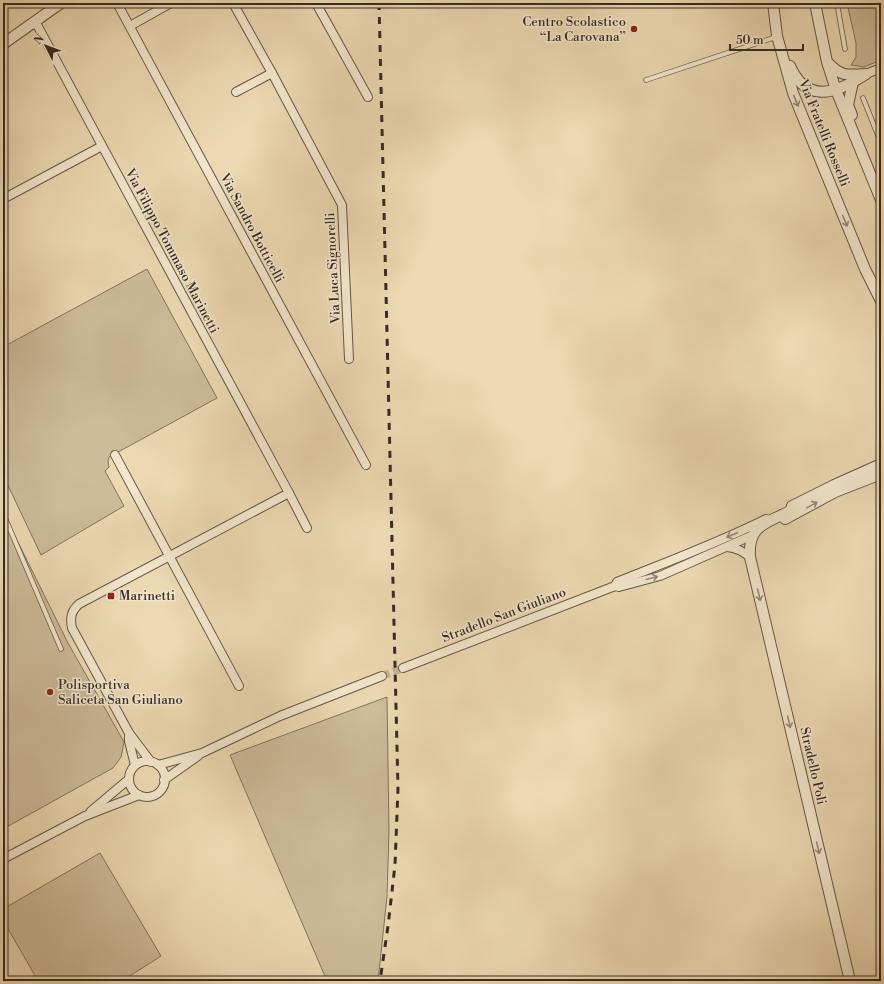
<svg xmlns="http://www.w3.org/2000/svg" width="884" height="984" viewBox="0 0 884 984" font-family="'Libre Bodoni',serif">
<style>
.green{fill:#cdbb99;stroke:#82735e}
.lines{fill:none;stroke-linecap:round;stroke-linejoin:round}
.minor-tunnel{stroke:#c8b595;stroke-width:8;stroke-dasharray:8 4;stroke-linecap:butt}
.service-casing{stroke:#645647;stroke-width:5.5}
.minor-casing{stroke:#645647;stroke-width:10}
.tertiary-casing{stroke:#645647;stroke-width:12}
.service{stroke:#f3e6cc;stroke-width:4}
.minor{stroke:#f3e6cc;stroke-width:8}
.tertiary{stroke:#f3e6cc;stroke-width:10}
.rail{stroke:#372b24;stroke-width:3;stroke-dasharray:7 7;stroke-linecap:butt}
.oneway{stroke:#958878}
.poi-dot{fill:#8f2418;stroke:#f3e6cc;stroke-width:1.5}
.labels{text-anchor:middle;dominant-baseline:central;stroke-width:3;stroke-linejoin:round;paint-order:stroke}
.poi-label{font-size:13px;fill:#372b24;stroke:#f3e6cc;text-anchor:start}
.street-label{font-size:13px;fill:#372b24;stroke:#f3e6cc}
</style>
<rect width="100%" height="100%" fill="#ecd8b1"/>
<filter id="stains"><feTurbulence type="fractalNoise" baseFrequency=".005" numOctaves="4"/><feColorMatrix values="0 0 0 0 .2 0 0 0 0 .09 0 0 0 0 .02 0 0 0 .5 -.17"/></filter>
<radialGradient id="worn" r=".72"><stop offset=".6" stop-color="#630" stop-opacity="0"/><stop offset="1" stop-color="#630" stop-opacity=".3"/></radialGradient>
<g class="green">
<polygon points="847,3 881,3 881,60 864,67 851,65 856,57 856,43"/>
<polygon points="147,269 217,398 109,457 108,461 109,467 105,471 124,506 41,555 3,475 3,347"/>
<polygon points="3,512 68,643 124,742 121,757 113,768 3,829"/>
<polygon points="387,697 389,831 387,897 378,981 327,981 230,755"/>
<polygon points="100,853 161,956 122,981 38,981 3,920 3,909"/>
</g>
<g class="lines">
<polyline class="minor-tunnel" points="382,676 403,668"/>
<defs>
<g id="service">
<polyline points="837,3 845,49"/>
<polyline points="646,80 776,37"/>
<polyline points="863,98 881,143"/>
<polyline points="3,513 61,649"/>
</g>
<g id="minor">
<polyline points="117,3 366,465"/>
<polyline points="233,3 272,73 342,205 349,359"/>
<polyline points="316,3 368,97"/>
<path d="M35 21 289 493 79 604C71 611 70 618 72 628L129 733 151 762"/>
<polyline points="130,26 171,3"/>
<polyline points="866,74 881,68"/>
<polyline points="236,92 272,73"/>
<polyline points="3,199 102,146"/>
<polyline points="115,455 239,686"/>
<polyline points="289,493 307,528"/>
<path d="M727 547C737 548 742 551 750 557"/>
<polyline points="615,586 619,587 660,576 753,535"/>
<path d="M403 668 615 586 617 582C667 562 718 543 766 519"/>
<polyline points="129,733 129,741 135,765"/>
<circle cx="147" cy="779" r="18"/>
<polyline points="158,765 202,753 280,716 382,676"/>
<polyline points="164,780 198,756"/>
<polyline points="91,811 129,779"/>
<polyline points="3,859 85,816 139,795"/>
</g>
<g id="tertiary">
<polyline points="773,3 777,36 793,93 865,269 881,301"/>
<polyline points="815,3 827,62 836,90 881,200"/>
<polyline points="3,44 61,3"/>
<path d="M828 63C842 77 847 75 866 74"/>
<path d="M790 66C807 105 837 93 866 74"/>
<polyline points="852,115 848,105 853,82"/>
<polyline points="785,519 835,492 881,474"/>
<path d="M850 981 750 557C748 525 765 524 790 511L792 506 834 485 881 464"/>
</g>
</defs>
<use href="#service" class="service-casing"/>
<use href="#minor" class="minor-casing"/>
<use href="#tertiary" class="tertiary-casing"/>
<use href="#service" class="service"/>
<use href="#minor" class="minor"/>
<use href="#tertiary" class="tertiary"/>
<polyline class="rail" points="379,3 398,789 395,865 388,926 380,981"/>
</g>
<defs><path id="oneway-shaft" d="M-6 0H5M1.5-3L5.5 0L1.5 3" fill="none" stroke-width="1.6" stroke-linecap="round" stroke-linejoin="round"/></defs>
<g class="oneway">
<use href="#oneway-shaft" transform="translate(796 101) rotate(68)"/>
<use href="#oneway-shaft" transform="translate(845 221) rotate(68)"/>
<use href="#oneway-shaft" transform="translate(812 505) rotate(-29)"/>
<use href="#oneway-shaft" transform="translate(732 535) rotate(157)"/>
<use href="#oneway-shaft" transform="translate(652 578) rotate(-15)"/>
<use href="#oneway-shaft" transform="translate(759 595) rotate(77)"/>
<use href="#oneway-shaft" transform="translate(789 722) rotate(77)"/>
<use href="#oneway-shaft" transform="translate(818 848) rotate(77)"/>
</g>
<g class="poi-dot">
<circle cx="634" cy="29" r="4"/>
<rect x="107" y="592" width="8" height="8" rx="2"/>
<circle cx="50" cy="692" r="4"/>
</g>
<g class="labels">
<g class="poi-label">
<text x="626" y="22" text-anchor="end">Centro Scolastico<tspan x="626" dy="15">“La Carovana”</tspan></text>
<text x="119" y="596">Marinetti</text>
<text x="58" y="685">Polisportiva<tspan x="58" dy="15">Saliceta San Giuliano</tspan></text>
</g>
<g class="street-label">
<text transform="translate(824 133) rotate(68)">Via Fratelli Rosselli</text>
<text transform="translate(252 228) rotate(62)">Via Sandro Botticelli</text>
<text transform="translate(172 251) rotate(62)">Via Filippo Tommaso Marinetti</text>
<text transform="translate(333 268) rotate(-93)">Via Luca Signorelli</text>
<text transform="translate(504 615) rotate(-21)">Stradello San Giuliano</text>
<text transform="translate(813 766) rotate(77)">Stradello Poli</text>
</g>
</g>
<rect width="884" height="984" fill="none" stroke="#ecd8b1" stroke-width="16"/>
<rect x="4" y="4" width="876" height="976" fill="none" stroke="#372b24" stroke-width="2"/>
<rect x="8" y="8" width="868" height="968" fill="none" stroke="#372b24"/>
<g transform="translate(46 46) rotate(312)" stroke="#f3e6cc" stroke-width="3" paint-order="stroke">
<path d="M0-3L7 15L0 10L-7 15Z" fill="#372b24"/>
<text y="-6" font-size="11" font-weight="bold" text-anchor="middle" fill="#372b24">N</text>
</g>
<path d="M730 44v6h73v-6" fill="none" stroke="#372b24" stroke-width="2"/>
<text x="736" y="44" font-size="12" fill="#372b24" stroke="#f3e6cc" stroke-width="3" paint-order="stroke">50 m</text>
<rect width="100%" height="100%" filter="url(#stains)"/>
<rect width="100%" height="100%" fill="url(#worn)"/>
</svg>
